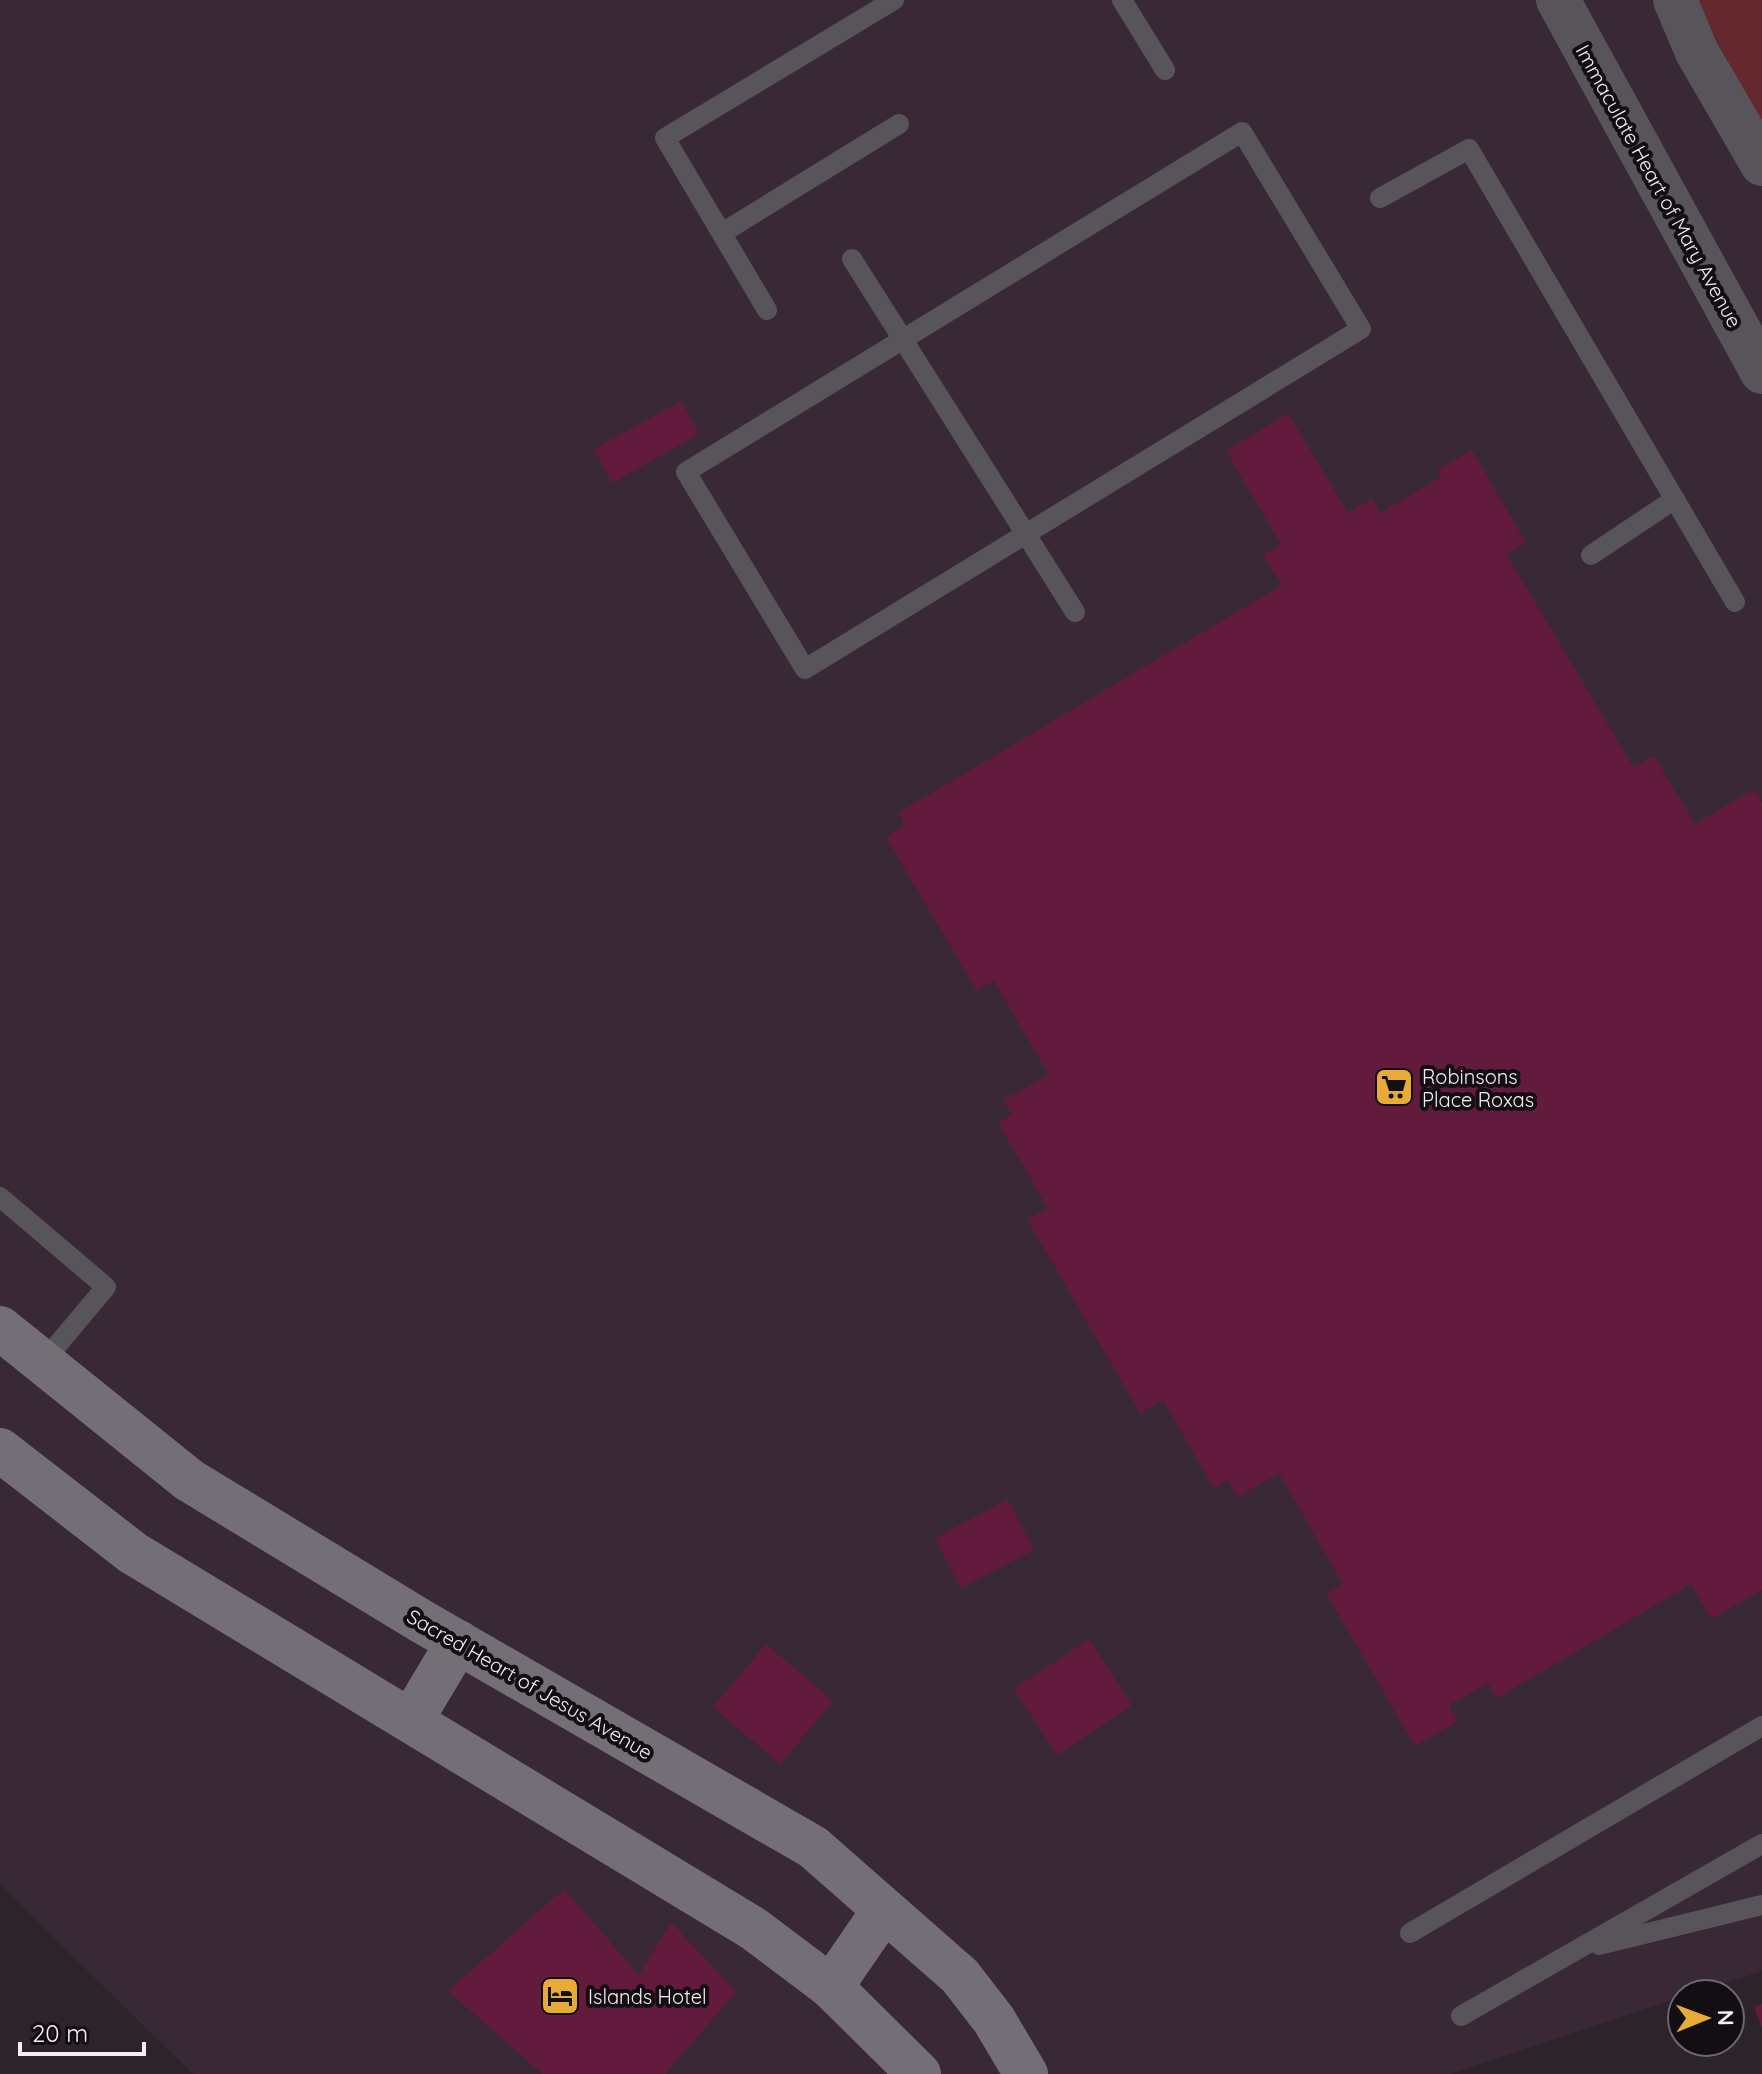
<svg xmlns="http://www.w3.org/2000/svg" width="1762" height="2074" viewBox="0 0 1762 2074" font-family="Quicksand,sans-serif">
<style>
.built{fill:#392936}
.green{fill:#65282e}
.building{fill:#621b3d}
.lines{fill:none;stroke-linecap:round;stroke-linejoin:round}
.service{stroke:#58555a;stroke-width:20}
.tertiary{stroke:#58555a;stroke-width:44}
.secondary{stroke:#746f77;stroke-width:44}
.labels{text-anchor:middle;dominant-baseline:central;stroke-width:8;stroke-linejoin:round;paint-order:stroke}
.street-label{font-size:20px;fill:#f5eef3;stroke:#120e11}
.poi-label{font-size:20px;fill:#f5eef3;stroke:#120e11;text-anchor:start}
</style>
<rect width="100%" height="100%" fill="#2d232b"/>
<polygon class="built" points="0,0 1762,0 1762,1971 1692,1994 1682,1994 1682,1997 1451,2074 193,2074 0,1885"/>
<polygon class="green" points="1698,0 1762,0 1762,129 1705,16"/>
<g class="building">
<polygon points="681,401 699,434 612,483 594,449"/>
<polygon points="1288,413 1348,513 1372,499 1380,513 1441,477 1437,470 1472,450 1526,543 1506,553 1633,767 1654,756 1695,824 1754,789 1762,803 1762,1590 1711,1619 1691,1584 1497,1698 1488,1683 1449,1705 1458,1721 1415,1746 1326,1593 1343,1584 1279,1473 1238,1497 1228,1480 1214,1488 1163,1400 1140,1413 1027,1219 1048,1208 998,1123 1012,1115 1003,1100 1049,1075 994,981 977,991 886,837 905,826 898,813 1282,585 1263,555 1281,544 1226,451"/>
<polygon points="1008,1499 1034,1550 961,1588 935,1538"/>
<polygon points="1089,1639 1132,1705 1057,1755 1014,1689"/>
<polygon points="766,1644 833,1701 780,1764 713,1707"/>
<polygon points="564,1889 639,1975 671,1922 736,1992 665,2074 543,2074 448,1991"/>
<polygon points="1762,2004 1762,2028 1754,2007"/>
</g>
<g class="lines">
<g class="service">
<polyline points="1122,0 1165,70"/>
<polygon points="1242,132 1361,329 805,669 686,472"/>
<polyline points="1380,198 1469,149 1735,602"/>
<polyline points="722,233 899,124"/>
<polyline points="852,259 1075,612"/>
<polyline points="767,310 665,138 894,0"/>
<polyline points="1591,555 1675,499"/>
<polyline points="0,1197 106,1287 43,1362"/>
<polyline points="1410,1933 1762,1726"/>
<polyline points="1599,1945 1762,1905"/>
<polyline points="1461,2016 1762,1844"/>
</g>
<g class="tertiary">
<polyline points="1558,0 1762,372"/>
<polyline points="1675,0 1697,52 1762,164"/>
</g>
<g class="secondary">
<polyline points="0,1328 189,1480 421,1621 813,1847 960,1976 994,2020 1026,2074"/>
<polyline points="0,1450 133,1553 754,1929 831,1987 919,2074"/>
<polyline points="412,1719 458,1642"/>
<polyline points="831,1987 884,1910"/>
</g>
</g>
<defs>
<symbol id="supermarket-square" viewBox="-11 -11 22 22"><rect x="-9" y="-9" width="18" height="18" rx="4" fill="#e8ab37" stroke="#120e11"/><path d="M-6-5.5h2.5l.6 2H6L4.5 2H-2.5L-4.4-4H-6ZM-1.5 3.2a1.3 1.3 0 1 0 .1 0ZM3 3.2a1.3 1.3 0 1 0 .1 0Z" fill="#111"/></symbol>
<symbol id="hotel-square" viewBox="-11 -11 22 22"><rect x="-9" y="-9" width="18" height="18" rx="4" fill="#e8ab37" stroke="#120e11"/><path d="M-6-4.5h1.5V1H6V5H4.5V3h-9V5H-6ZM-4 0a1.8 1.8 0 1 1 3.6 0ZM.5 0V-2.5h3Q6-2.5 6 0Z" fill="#111"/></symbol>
</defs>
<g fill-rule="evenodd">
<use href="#supermarket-square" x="1372" y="1065" width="44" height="44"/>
<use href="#hotel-square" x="538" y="1974" width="44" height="44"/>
</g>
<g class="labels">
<g class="street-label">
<text transform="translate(1659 186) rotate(61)">Immaculate Heart of Mary Avenue</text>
<text transform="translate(530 1684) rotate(30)">Sacred Heart of Jesus Avenue</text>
</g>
<g class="poi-label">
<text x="1422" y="1076">Robinsons<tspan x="1422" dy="23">Place Roxas</tspan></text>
<text x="588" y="1996">Islands Hotel</text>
</g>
</g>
<g transform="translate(1706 2018) rotate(89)"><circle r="38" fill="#120e11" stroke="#6d686b" stroke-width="2"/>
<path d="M0-6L14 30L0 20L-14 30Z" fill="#e8ab37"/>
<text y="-12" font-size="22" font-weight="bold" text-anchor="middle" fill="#f5eef3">N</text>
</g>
<path d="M20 2042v12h124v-12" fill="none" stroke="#f5eef3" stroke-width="4"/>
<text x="32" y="2042" font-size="24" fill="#f5eef3" stroke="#120e11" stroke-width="6" paint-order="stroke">20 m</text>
</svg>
